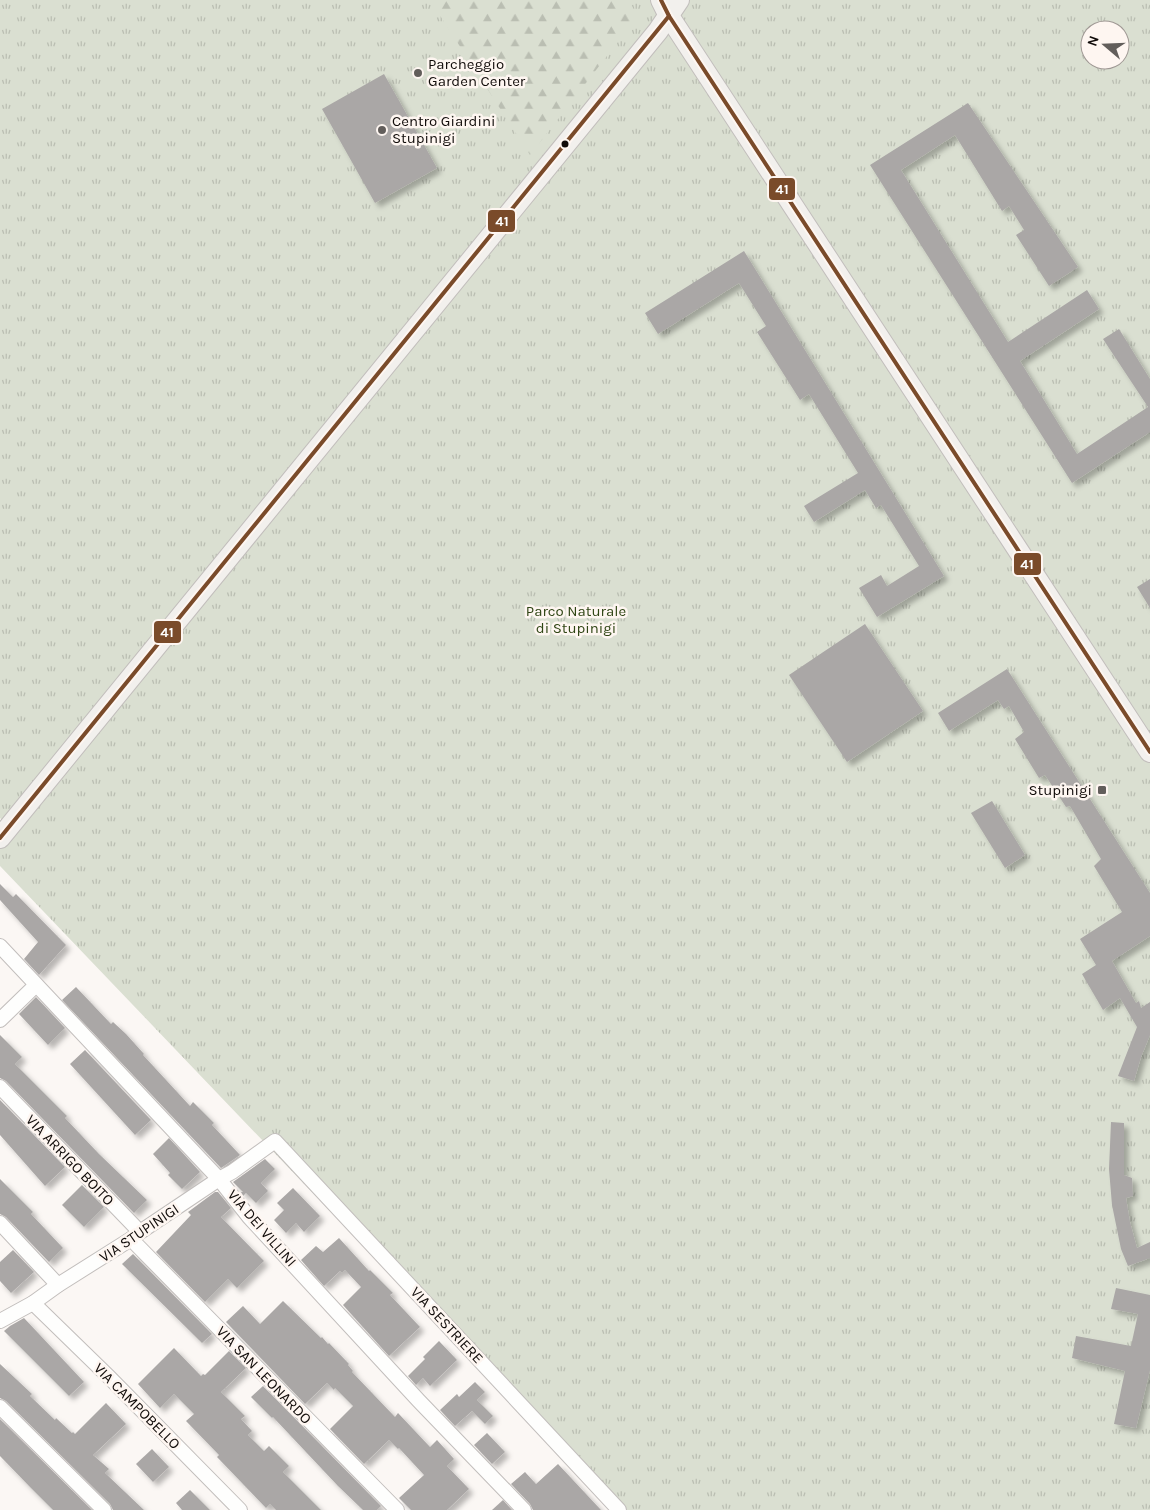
<svg xmlns="http://www.w3.org/2000/svg" width="1150" height="1510" viewBox="0 0 1150 1510" font-family="Karla,sans-serif">
<style>
.grass{fill:url(#grass-tufts);fill-rule:evenodd}
.forest{fill:url(#forest-firs)}
.building{fill:#aaa7a6;filter:url(#shadow)}
.lines{fill:none;stroke-linecap:round;stroke-linejoin:round}
.street-casing{stroke:#c2bebc;stroke-width:16}
.secondary-casing{stroke:#c2bebc;stroke-width:22}
.street{stroke:#fefefd;stroke-width:14}
.secondary{stroke:#f2f0ed;stroke-width:20}
.bus-1-casing{stroke:#fef6f1;stroke-width:8}
.bus-1{stroke:#7a4b2a;stroke-width:4}
.poi-dot{fill:#625e5b;stroke:#fef6f1;stroke-width:2}
.bus-dot{fill:#100b09;stroke:#fef6f1;stroke-width:2}
.labels{text-anchor:middle;dominant-baseline:central;stroke-width:5;stroke-linejoin:round;paint-order:stroke}
.poi-label{font-size:15px;fill:#100b09;stroke:#fef6f1;text-anchor:start}
.park-label{font-size:15px;fill:#2f4514;stroke:#fef6f1}
.street-label{font-size:15px;fill:#100b09;stroke:#fef6f1}
.line-badge{stroke:#fef6f1;stroke-width:2}
.badge-label{font-size:14px;text-anchor:middle;font-weight:bold;fill:#fff}
</style>
<defs>
<pattern id="grass-tufts" width="24" height="20" patternUnits="userSpaceOnUse" patternTransform="scale(1.25)"><rect width="24" height="20" fill="#dadfd1"/><path d="M3 7l-1-3M5 7V3M7 7l1-3M15 17l-1-3M17 17v-4M19 17l1-3" fill="none" stroke="#babeb2"/></pattern>
<pattern id="forest-firs" width="22" height="20" patternUnits="userSpaceOnUse" patternTransform="scale(1.25)"><rect width="22" height="20" fill="#dadfd1"/><path d="M5 1l3.5 6h-7zM16 11l3.5 6h-7z" fill="#babeb2"/></pattern>
<filter id="shadow"><feDropShadow dx="4.5" dy="4.5" stdDeviation="2.5" flood-color="#0004"/></filter>
</defs>
<rect width="100%" height="100%" fill="#fbf7f4"/>
<path class="grass" d="M0 0H1150V1510H616L0 866V849L14 833 0 818ZM1090 30H1120V60H1090Z"/>
<polygon class="forest" points="430,0 628,0 638,16 530,155"/>
<g class="building">
<polygon points="384,74 437,168 375,203 322,109"/>
<polygon points="968,103 1078,267 1049,286 1016,235 1024,230 1009,206 1002,211 955,135 901,170 1008,342 1087,290 1099,309 1020,361 1077,454 1148,407 1103,339 1119,329 1150,379 1150,432 1072,483 870,165"/>
<polygon points="744,251 944,576 877,617 859,588 881,575 887,586 919,566 881,505 876,508 865,490 814,522 804,506 858,473 809,394 800,400 757,332 766,326 739,283 658,334 645,313"/>
<polygon points="1150,579 1150,608 1137,587"/>
<polygon points="865,624 923,711 847,762 789,675"/>
<polygon points="1007,669 1150,893 1150,936 1112,961 1136,1003 1139,1001 1141,1008 1150,1002 1150,1035 1141,1057 1134,1081 1118,1076 1137,1027 1120,998 1103,1010 1082,974 1096,965 1080,939 1122,912 1094,866 1101,859 1070,806 1066,807 1045,775 1039,778 1015,739 1024,732 1009,706 1004,709 998,700 949,731 938,713"/>
<polygon points="992,801 1025,855 1005,868 971,813"/>
<polygon points="0,884 13,897 16,894 66,945 39,975 24,959 38,942 0,900"/>
<polygon points="76,987 111,1024 113,1022 126,1034 144,1054 143,1055 190,1106 193,1102 214,1123 212,1125 240,1155 221,1168 62,1000"/>
<polygon points="36,997 65,1028 48,1045 19,1014"/>
<polygon points="0,1035 22,1057 15,1064 67,1116 65,1118 99,1154 147,1200 134,1213 6,1081 0,1078"/>
<polygon points="85,1050 151,1120 135,1135 70,1064"/>
<polygon points="0,1100 65,1167 45,1186 0,1135"/>
<polygon points="1111,1122 1124,1123 1124,1175 1132,1178 1133,1196 1126,1198 1130,1222 1137,1248 1150,1242 1150,1258 1128,1266 1121,1249 1112,1205 1109,1169"/>
<polygon points="169,1138 200,1172 182,1189 168,1175 170,1173 153,1154"/>
<polygon points="265,1159 275,1169 261,1183 268,1191 256,1203 246,1193 243,1196 241,1192 243,1192 233,1182"/>
<polygon points="0,1179 33,1212 31,1214 63,1248 49,1262 6,1217 0,1214"/>
<polygon points="82,1185 104,1207 84,1227 62,1205"/>
<polygon points="293,1188 320,1216 304,1232 296,1223 286,1233 274,1220 284,1210 277,1203"/>
<polygon points="215,1192 218,1192 231,1208 221,1217 264,1261 237,1288 228,1279 205,1302 156,1252 191,1215 188,1212"/>
<polygon points="339,1238 369,1271 370,1270 393,1293 390,1295 420,1327 389,1356 343,1305 361,1287 345,1270 342,1273 340,1271 324,1286 301,1260 316,1246 323,1252"/>
<polygon points="13,1250 34,1272 11,1293 0,1281 0,1262"/>
<polygon points="133,1254 212,1334 202,1343 122,1264"/>
<polygon points="1116,1288 1150,1295 1150,1370 1136,1428 1114,1424 1125,1371 1072,1358 1076,1336 1131,1346 1138,1314 1111,1309"/>
<polygon points="283,1301 321,1338 322,1337 328,1344 329,1343 349,1364 348,1365 353,1371 352,1372 395,1417 398,1413 430,1447 437,1440 454,1459 447,1466 469,1489 447,1510 411,1510 399,1498 424,1475 399,1448 398,1449 389,1440 364,1464 330,1429 353,1406 335,1388 334,1390 327,1383 305,1404 226,1322 243,1306 260,1324"/>
<polygon points="24,1318 84,1382 69,1396 4,1331 10,1326"/>
<polygon points="439,1341 457,1360 430,1386 423,1378 416,1385 408,1376 425,1359 423,1357"/>
<polygon points="174,1348 201,1376 203,1374 205,1375 229,1351 246,1368 221,1392 245,1416 241,1419 252,1431 248,1435 264,1451 269,1446 289,1466 283,1472 321,1510 276,1510 270,1504 266,1508 217,1457 219,1455 186,1421 194,1414 174,1394 160,1408 138,1384"/>
<polygon points="0,1364 32,1394 30,1396 55,1420 56,1418 72,1433 73,1432 75,1434 106,1403 126,1424 93,1455 109,1469 105,1473 144,1510 113,1510 110,1504 6,1401 0,1398"/>
<polygon points="475,1382 485,1392 477,1400 493,1416 485,1424 472,1411 455,1426 440,1410 457,1394 459,1397"/>
<polygon points="263,1386 381,1506 377,1510 363,1510 338,1486 273,1417 272,1418 251,1397"/>
<polygon points="0,1419 92,1510 53,1510 30,1487 0,1456"/>
<polygon points="487,1433 505,1452 492,1464 474,1445"/>
<polygon points="152,1449 169,1467 153,1482 136,1464"/>
<polygon points="558,1464 601,1510 533,1510 530,1504 511,1484 525,1472 536,1484"/>
<polygon points="190,1490 210,1510 182,1510 176,1503"/>
<polygon points="503,1500 512,1510 492,1510"/>
</g>
<g class="lines">
<defs>
<g id="street">
<polyline points="0,946 219,1179 249,1217 419,1401 524,1510"/>
<polyline points="0,1020 36,985"/>
<polyline points="0,1087 140,1232"/>
<polyline points="0,1223 58,1285"/>
<polyline points="131,1239 397,1510"/>
<polyline points="33,1303 109,1377 240,1510"/>
<polyline points="0,1321 33,1303 58,1285 131,1239 140,1232 219,1179 232,1172 275,1141 619,1510"/>
<polyline points="0,1407 104,1510"/>
</g>
<g id="secondary">
<polyline points="661,0 669,16 1150,752"/>
<polyline points="0,838 658,31 679,0"/>
</g>
</defs>
<use href="#street" class="street-casing"/>
<use href="#secondary" class="secondary-casing"/>
<use href="#street" class="street"/>
<use href="#secondary" class="secondary"/>
<defs>
<g id="bus-1">
<polyline points="661,0 669,16 1150,752"/>
<polyline points="0,838 669,16"/>
</g>
</defs>
<use href="#bus-1" class="bus-1-casing"/>
<use href="#bus-1" class="bus-1"/>
</g>
<g class="poi-dot">
<circle cx="418" cy="73" r="5"/>
<circle cx="382" cy="130" r="5"/>
<rect x="1097" y="785" width="10" height="10" rx="2.5"/>
</g>
<circle class="bus-dot" cx="565" cy="144" r="4.5"/>
<g class="labels">
<g class="poi-label">
<text x="428" y="64">Parcheggio<tspan x="428" dy="17">Garden Center</tspan></text>
<text x="392" y="121">Centro Giardini<tspan x="392" dy="17">Stupinigi</tspan></text>
<text x="1092" y="790" text-anchor="end">Stupinigi</text>
</g>
<g class="park-label">
<text x="576" y="611">Parco Naturale<tspan x="576" dy="17">di Stupinigi</tspan></text>
</g>
<g class="street-label">
<text transform="translate(70 1160) rotate(46)">VIA ARRIGO BOITO</text>
<text transform="translate(262 1228) rotate(49)">VIA DEI VILLINI</text>
<text transform="translate(139 1233) rotate(-34)">VIA STUPINIGI</text>
<text transform="translate(447 1325) rotate(47)">VIA SESTRIERE</text>
<text transform="translate(264 1375) rotate(46)">VIA SAN LEONARDO</text>
<text transform="translate(137 1406) rotate(45)">VIA CAMPOBELLO</text>
</g>
</g>
<g class="line-badge">
<rect x="768" y="177" width="28" height="24" rx="5" fill="#7a4b2a"/>
<rect x="487" y="209" width="29" height="24" rx="5" fill="#7a4b2a"/>
<rect x="1013" y="552" width="29" height="24" rx="5" fill="#7a4b2a"/>
<rect x="153" y="620" width="29" height="24" rx="5" fill="#7a4b2a"/>
</g>
<g class="badge-label">
<text x="782" y="194">41</text>
<text x="502" y="226">41</text>
<text x="1027" y="569">41</text>
<text x="167" y="637">41</text>
</g>
<g transform="translate(1105 45) rotate(289)"><circle r="24" fill="#fef6f1" stroke="#9f9894"/>
<path d="M0-4L9 19L0 12L-9 19Z" fill="#625e5b"/>
<text y="-8" font-size="14" font-weight="bold" text-anchor="middle" fill="#100b09">N</text>
</g>
</svg>
